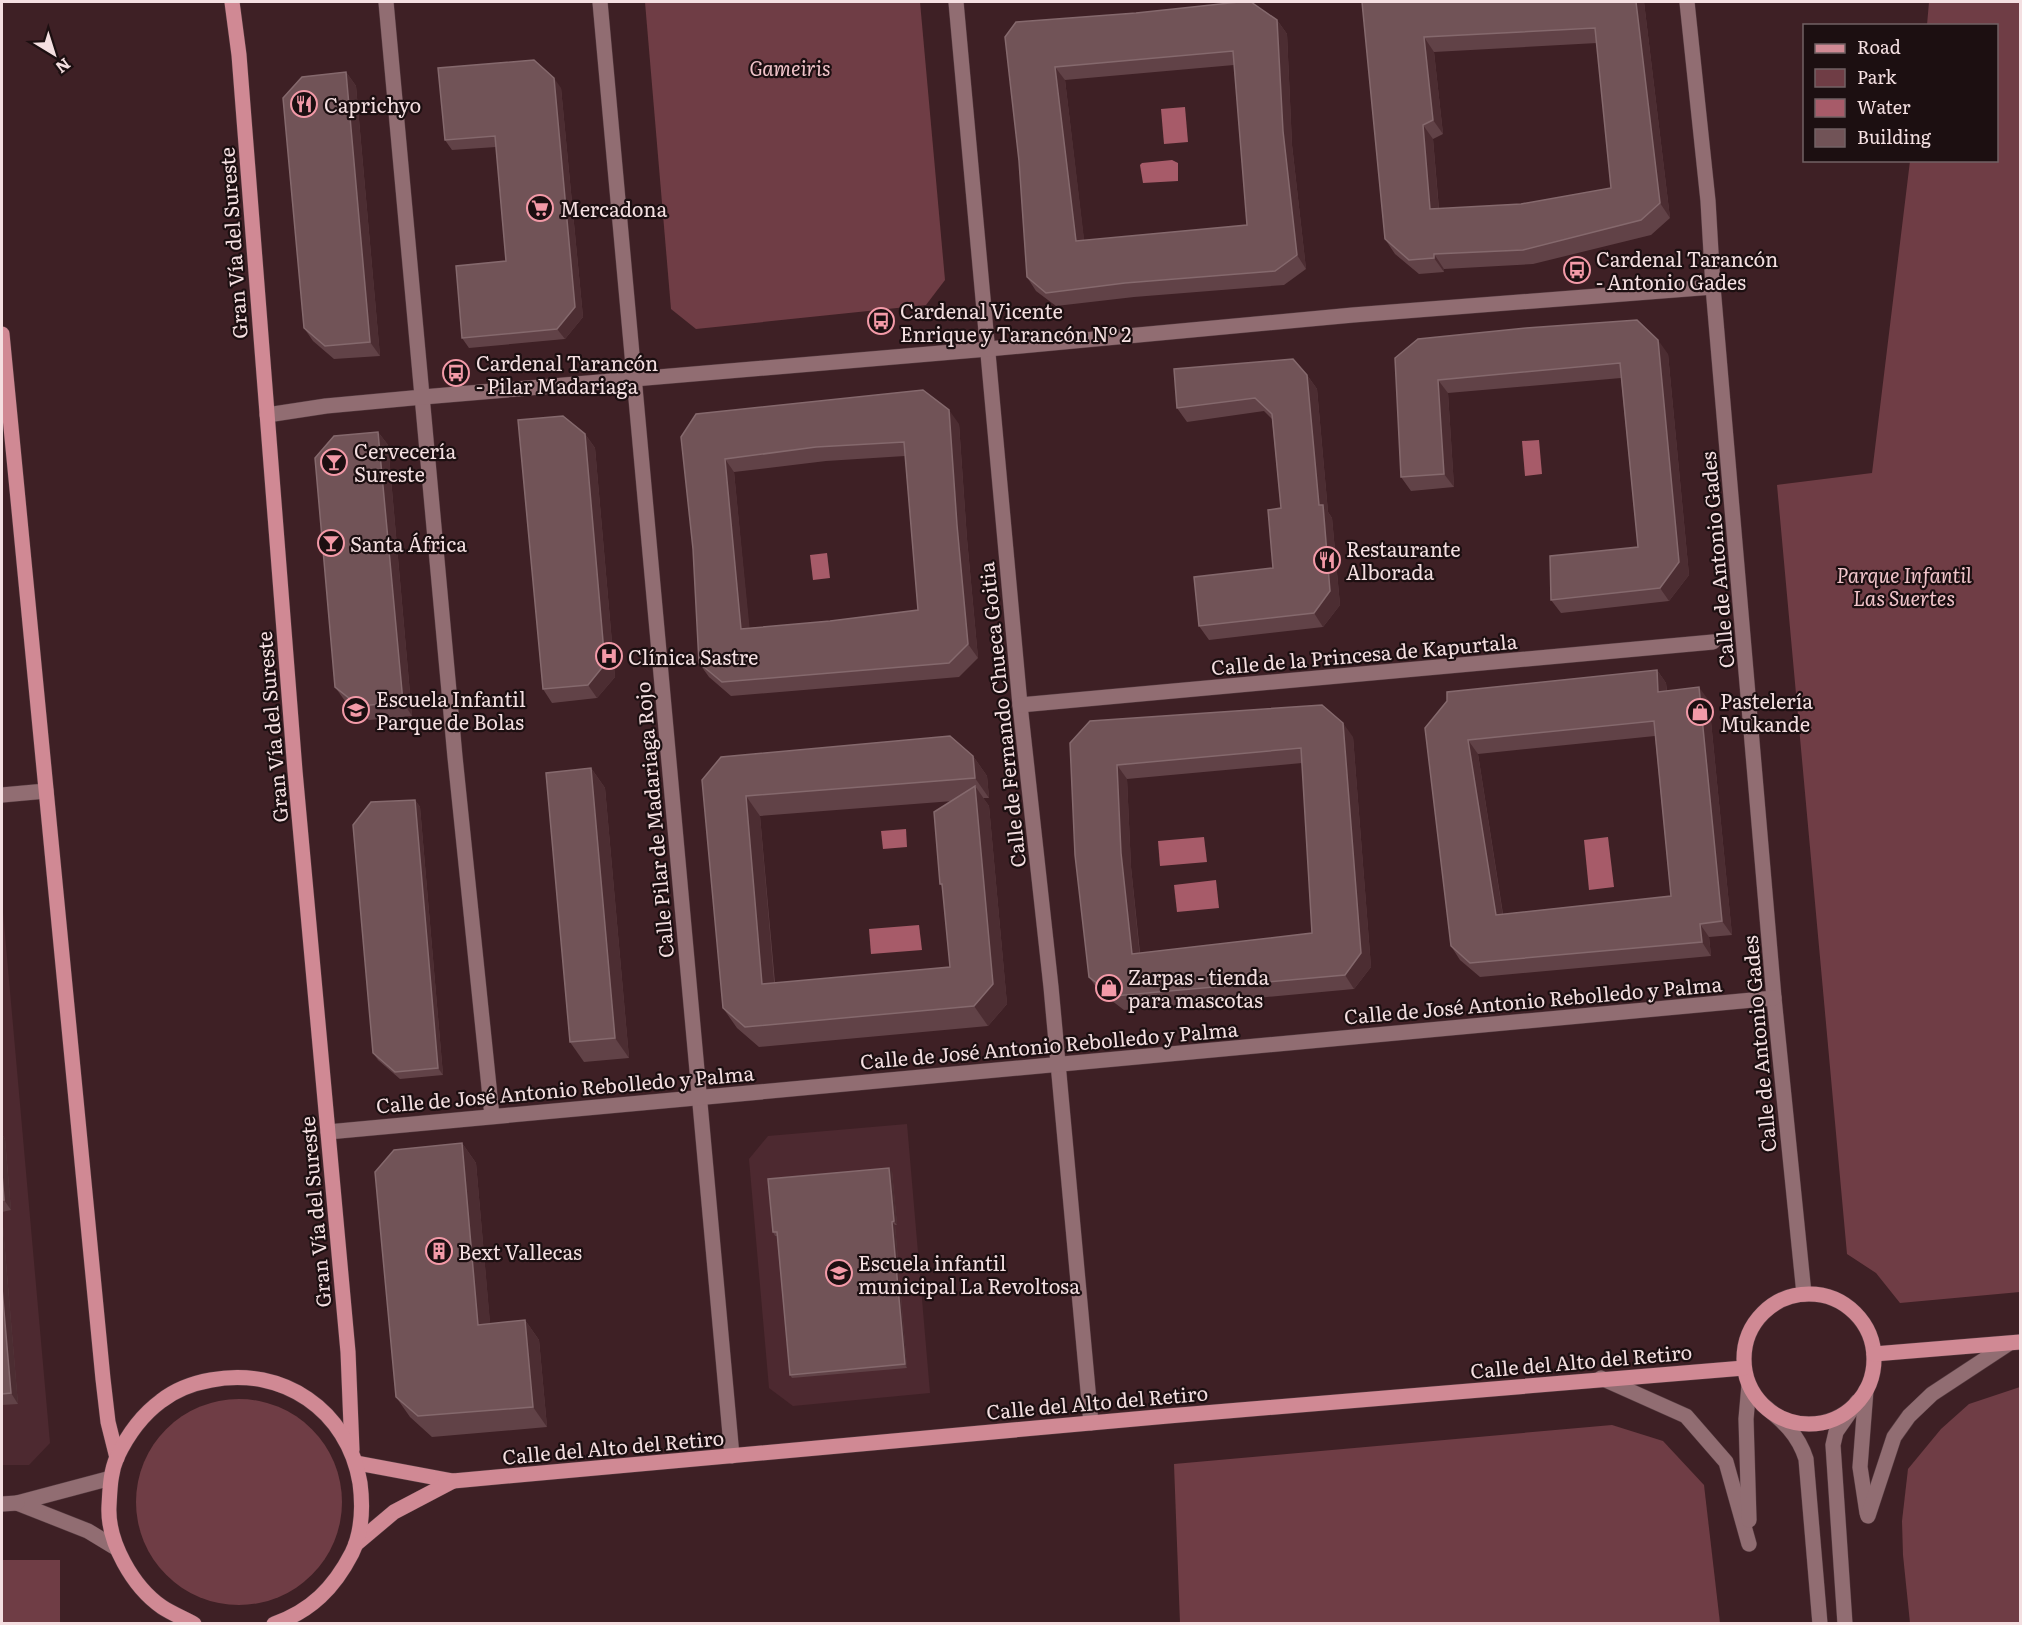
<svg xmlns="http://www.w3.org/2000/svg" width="2022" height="1625" viewBox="0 0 2022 1625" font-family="Literata,serif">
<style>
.built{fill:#4d2930}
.green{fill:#6f3d45}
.water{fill:#a75b69}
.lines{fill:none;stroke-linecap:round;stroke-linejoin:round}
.minor-casing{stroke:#563c41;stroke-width:16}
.major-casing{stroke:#563c41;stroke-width:16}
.minor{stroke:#916d72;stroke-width:15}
.major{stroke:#d08994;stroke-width:15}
.wall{fill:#614247;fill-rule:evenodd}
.shaded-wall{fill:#4c2d32}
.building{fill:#715357;stroke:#85696d;stroke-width:1.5;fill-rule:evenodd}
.labels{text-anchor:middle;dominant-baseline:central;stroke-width:4.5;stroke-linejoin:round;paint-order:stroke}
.park-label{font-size:20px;font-style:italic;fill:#f1c4ca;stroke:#1c0f11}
.poi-label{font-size:20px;fill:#f4dfe1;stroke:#1c0f11;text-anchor:start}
.street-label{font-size:20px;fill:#f4dfe1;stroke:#1c0f11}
</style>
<rect width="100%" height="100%" fill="#3e2025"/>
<g class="built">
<polygon points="2,901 50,1443 29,1465 2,1465"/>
<polygon points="907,1124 930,1393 793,1406 769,1388 749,1159 768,1136"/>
</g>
<g class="green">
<polygon points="645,2 920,2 945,280 926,305 696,329 671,309"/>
<polygon points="1929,2 2020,2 2020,1292 1900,1303 1876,1273 1847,1254 1777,485 1872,473 1910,161 1996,160 1996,26 1927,25"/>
<polygon points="2020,1387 2020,1623 1910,1623 1903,1555 1902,1521 1908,1469 1941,1429 1969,1404"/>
<circle cx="239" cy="1502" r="103"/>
<polygon points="1612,1425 1663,1441 1704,1485 1720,1623 1180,1623 1174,1464"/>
<rect x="2" y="1560" width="58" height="63"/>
</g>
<g class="water">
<polygon points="1185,107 1188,142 1164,144 1161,109"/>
<polygon points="1172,160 1178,163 1178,181 1143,183 1140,165 1142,163"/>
<polygon points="1539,440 1542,474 1525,476 1522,441"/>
<polygon points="827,553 830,578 813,580 810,555"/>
<polygon points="906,829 907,847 883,849 881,831"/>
<polygon points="1204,837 1207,862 1160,866 1158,841"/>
<polygon points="1608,837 1614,887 1589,890 1584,840"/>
<polygon points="1216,880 1219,908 1177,912 1174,885"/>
<polygon points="919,925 922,950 871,954 869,929"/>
</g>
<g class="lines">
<defs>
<g id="minor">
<polyline points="386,2 455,757 492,1116"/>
<polyline points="600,2 732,1456"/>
<polyline points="956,2 1020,705 1051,987 1091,1423"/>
<polyline points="1687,2 1708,201 1713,287 1774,998 1804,1294"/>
<polyline points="267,415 326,406 423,397 988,349 1353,315 1713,287"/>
<polyline points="1020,705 1713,642"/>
<polyline points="2,795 46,791"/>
<polyline points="328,1132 1774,998"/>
<polyline points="1601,1378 1686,1416 1726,1462 1749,1544"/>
<polyline points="1866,1390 1860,1467 1867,1513"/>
<path d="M1763 1405C1783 1421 1798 1434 1806 1459L1820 1624"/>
<polyline points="111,1478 17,1503 88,1531 116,1548"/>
<polyline points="2,1504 17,1503"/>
<polyline points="1868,1516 1894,1437 1909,1416 1932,1394 2008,1344"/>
<polyline points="1749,1520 1746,1419 1749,1385"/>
<polyline points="1845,1624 1833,1445 1836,1432 1857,1402"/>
</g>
<g id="major">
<polyline points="232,2 239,55 295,771 348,1352 352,1450"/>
<polyline points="2,334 103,1379 108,1422 117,1458"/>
<circle cx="1809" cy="1359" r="65"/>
<polyline points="1874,1354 2020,1342"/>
<polyline points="357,1463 453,1481 1168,1416 1744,1368"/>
<polyline points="356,1544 394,1512 453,1481"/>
<path d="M194 1624C183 1618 171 1613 162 1607 133 1587 107 1542 109 1506 110 1490 110 1473 117 1457 127 1436 142 1415 161 1401 175 1390 194 1383 211 1380 282 1366 348 1410 360 1483 363 1506 362 1532 352 1553 334 1588 311 1611 274 1624"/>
</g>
</defs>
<use href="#minor" class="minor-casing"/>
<use href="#major" class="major-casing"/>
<use href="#minor" class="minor"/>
<use href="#major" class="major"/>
</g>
<g class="wall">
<path d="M1362 2H1644L1670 218 1651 235 1533 264 1444 269V272L1419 274 1395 254 1385 239ZM1597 43 1611 188 1521 204 1439 209 1433 139 1443 134 1434 52Z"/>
<path d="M1277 20 1287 34 1292 145 1306 269 1284 285 1134 297 1056 306 1036 291 1027 277 1019 161 1005 37ZM1234 65 1247 225 1084 241 1065 80Z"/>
<polygon points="346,72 356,86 380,356 334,359 313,341 304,328"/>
<polygon points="561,88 583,317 565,339 469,348 462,338 506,261 496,147 452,150 445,140"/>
<polygon points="1668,354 1689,575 1669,601 1561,613 1551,600 1638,547 1621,378 1448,393 1454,487 1411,491 1401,477 1395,358"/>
<polygon points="1307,375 1317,389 1328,512 1332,518 1340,605 1323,627 1209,640 1199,626 1273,568 1281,508 1272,419 1264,411 1187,422 1177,408"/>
<path d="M959 424 967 539 978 658 959 677 731 696 709 677 699 663 693 549 681 437ZM905 456 918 610 830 621 749 628 734 472 826 461Z"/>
<polygon points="378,432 388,445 412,716 369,720 345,701 335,687"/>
<polygon points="585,434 595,448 615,677 597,698 552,703 543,689"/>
<path d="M1657 670 1666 683 1667 691 1709 701 1732 935 1709 937 1711 956 1480 977 1460 960 1451 946 1425 728ZM1655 736 1671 896 1503 914 1478 754Z"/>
<path d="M1353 737 1371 967 1354 989 1124 1010 1099 991 1089 977 1070 743ZM1302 763 1312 933 1140 953 1131 867 1127 779Z"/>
<path d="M973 756 987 776 989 798H983L989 806 1007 1004 988 1026 759 1047 737 1028 723 1008 702 780ZM953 801 940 884 943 887 950 967 775 983 760 816Z"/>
<polygon points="591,768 605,788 629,1058 584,1062 570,1042"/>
<polygon points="415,800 420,807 443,1075 400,1079 378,1060 373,1053"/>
<polygon points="2,1134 5,1139 11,1210 2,1212"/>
<polygon points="462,1143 476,1163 490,1324 525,1320 539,1340 547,1427 432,1437 410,1417 396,1397"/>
<polygon points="892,1171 897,1225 895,1225 907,1368 792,1378 790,1375 777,1236 775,1236 773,1232"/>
<polygon points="2,1215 18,1404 2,1405"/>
</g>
<g class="shaded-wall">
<polygon points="1636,2 1644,2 1670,218 1660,203"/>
<polygon points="1277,20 1287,34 1292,145 1306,269 1297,255 1283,131"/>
<polygon points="1424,37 1434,52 1443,134 1433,120"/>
<polygon points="1055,67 1065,80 1086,255 1076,241"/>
<polygon points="346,72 356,86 380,356 370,342"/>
<polygon points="554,78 561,88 583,317 565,339 557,329"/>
<polygon points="1423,125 1433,139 1440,224 1430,209"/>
<polygon points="1434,254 1444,269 1444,272 1434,258"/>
<polygon points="1658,340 1668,354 1689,575 1669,601 1660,588"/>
<polygon points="1307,375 1317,389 1328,512 1332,518 1340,605 1323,627 1314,613 1319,505"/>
<polygon points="1438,380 1448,393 1454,487 1444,474"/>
<polygon points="949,410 959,424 967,539 978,658 968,644 957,525"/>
<polygon points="378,432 388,445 412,716 403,702"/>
<polygon points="585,434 595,448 615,677 597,698 588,685"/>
<polygon points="725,459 734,472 751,642 741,629"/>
<polygon points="1657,670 1666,683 1668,705 1658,692"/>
<polygon points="1699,687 1709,701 1732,935 1722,921"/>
<polygon points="1343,723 1353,737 1371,967 1354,989 1345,975"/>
<polygon points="1468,740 1478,754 1505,929 1496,915"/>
<polygon points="973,756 987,776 989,798 975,778"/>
<polygon points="1117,765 1127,779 1131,867 1141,968 1132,954 1121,853"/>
<polygon points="591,768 605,788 629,1058 615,1038"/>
<polygon points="975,786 989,806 1007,1004 988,1026 974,1006"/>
<polygon points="746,796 760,816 776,1004 762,984"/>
<polygon points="415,800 420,807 443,1075 438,1068"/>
<polygon points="1700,924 1709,937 1711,956 1702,942"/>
<polygon points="2,1134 5,1139 11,1210 4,1200 2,1174"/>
<polygon points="462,1143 476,1163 492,1345 478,1325"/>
<polygon points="889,1168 892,1171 897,1225 894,1221"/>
<polygon points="2,1215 18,1404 11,1393 2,1288"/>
<polygon points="892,1222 895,1225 907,1368 905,1364"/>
<polygon points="525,1320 539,1340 547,1427 533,1407"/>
</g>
<g class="building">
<path d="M1239 2H1251L1277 20 1283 131 1297 255 1275 271 1125 283 1046 293 1027 277 1019 161 1005 37 1016 22 1136 13ZM1233 51 1247 225 1076 241 1055 67Z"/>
<path d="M1362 2H1636L1660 203 1641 220 1523 250 1434 254V258L1409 260 1385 239ZM1595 28 1611 188 1521 204 1430 209 1423 125 1433 120 1424 37Z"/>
<polygon points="534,60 554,78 575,307 557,329 462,338 456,266 506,261 495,136 445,140 438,68"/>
<polygon points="346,72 370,342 325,346 304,328 283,98 302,77"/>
<polygon points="1637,320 1658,340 1679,562 1660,588 1551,600 1550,556 1638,547 1620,363 1438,380 1444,474 1401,477 1395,358 1418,339 1526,328"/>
<polygon points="1293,359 1307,375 1319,505 1323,505 1330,591 1314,613 1199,626 1194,577 1273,568 1268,510 1281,508 1272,414 1255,398 1177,408 1174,369"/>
<path d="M923 390 949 410 957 525 968 644 949 663 722 682 699 663 693 549 681 437 696 414ZM904 442 918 610 830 621 741 629 725 459 816 447Z"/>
<polygon points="563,416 585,434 605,664 588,685 543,689 518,420"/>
<polygon points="378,432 403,702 359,706 335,687 315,458 334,436"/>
<path d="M1657 670 1658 692 1699 687 1722 921 1700 924 1702 942 1470 963 1451 946 1425 728 1447 701V692ZM1654 721 1671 896 1496 915 1468 740Z"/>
<path d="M1322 705 1343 723 1361 953 1345 975 1114 996 1089 977 1075 855 1070 743 1090 721ZM1301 748 1312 933 1132 954 1121 853 1117 765Z"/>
<polygon points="950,736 973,756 975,778 746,796 762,984 950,967 942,884 940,884 934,812 975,786 993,984 974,1006 745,1027 723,1008 702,780 721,757"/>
<polygon points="591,768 615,1038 570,1042 546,773"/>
<polygon points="415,800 438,1068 395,1072 373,1053 353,825 371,802"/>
<polygon points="462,1143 478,1325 525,1320 533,1407 418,1416 396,1397 375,1172 394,1150"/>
<polygon points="889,1168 894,1221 892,1222 905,1364 790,1375 777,1232 773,1232 768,1179"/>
<polygon points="2,1174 4,1200 2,1200"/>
<polygon points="2,1288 11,1393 2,1394"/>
</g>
<defs>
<symbol id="restaurant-ring" viewBox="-11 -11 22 22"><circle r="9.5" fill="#1c0f11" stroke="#f39aa8" stroke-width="1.5"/><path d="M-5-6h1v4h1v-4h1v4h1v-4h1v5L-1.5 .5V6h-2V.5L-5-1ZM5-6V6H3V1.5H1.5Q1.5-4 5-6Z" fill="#f39aa8"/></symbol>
<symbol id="supermarket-ring" viewBox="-11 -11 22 22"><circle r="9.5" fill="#1c0f11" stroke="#f39aa8" stroke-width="1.5"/><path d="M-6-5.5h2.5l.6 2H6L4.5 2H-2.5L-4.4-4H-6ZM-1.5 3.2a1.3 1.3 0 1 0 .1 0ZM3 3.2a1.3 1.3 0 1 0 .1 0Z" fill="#f39aa8"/></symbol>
<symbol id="bus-ring" viewBox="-11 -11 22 22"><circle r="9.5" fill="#1c0f11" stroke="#f39aa8" stroke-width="1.5"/><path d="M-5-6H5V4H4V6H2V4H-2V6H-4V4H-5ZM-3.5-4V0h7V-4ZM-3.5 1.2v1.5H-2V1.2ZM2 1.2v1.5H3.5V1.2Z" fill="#f39aa8"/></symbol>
<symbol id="bar-ring" viewBox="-11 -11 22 22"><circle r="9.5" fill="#1c0f11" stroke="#f39aa8" stroke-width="1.5"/><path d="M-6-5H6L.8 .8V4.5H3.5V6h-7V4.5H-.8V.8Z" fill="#f39aa8"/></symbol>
<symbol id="hospital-ring" viewBox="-11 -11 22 22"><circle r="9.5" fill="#1c0f11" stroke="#f39aa8" stroke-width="1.5"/><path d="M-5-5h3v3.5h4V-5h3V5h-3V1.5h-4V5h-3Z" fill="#f39aa8"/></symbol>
<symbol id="school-ring" viewBox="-11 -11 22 22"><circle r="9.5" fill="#1c0f11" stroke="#f39aa8" stroke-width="1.5"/><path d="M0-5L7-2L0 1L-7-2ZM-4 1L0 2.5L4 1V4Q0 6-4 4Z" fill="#f39aa8"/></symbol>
<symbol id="shop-ring" viewBox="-11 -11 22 22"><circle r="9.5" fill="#1c0f11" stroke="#f39aa8" stroke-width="1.5"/><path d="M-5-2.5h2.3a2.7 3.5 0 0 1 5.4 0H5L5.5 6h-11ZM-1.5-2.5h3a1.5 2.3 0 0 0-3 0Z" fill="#f39aa8"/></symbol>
<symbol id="building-ring" viewBox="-11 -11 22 22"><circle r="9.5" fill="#1c0f11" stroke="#f39aa8" stroke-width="1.5"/><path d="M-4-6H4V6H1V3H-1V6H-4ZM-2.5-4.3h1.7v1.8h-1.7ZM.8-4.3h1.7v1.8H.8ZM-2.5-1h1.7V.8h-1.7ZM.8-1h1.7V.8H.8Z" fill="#f39aa8"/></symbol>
</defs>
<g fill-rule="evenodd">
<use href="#restaurant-ring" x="289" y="89" width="30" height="30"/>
<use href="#supermarket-ring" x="525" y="193" width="30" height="30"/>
<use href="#bus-ring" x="1562" y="255" width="30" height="30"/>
<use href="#bus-ring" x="866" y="306" width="30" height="30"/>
<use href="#bus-ring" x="441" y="358" width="30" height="30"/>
<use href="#bar-ring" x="319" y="447" width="30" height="30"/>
<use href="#bar-ring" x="316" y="528" width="30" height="30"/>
<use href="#restaurant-ring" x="1312" y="545" width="30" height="30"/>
<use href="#hospital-ring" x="594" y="641" width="30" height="30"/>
<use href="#school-ring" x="341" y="695" width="30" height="30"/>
<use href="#shop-ring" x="1685" y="697" width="30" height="30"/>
<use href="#shop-ring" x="1094" y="973" width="30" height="30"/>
<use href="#building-ring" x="424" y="1236" width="30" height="30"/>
<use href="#school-ring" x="824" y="1258" width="30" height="30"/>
</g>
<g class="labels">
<g class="park-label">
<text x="790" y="67">Gameiris</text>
<text x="1904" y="574">Parque Infantil<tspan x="1904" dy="23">Las Suertes</tspan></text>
</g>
<g class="poi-label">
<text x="324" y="104">Caprichyo</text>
<text x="560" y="208">Mercadona</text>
<text x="1596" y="258">Cardenal Tarancón<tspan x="1596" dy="23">- Antonio Gades</tspan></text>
<text x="900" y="310">Cardenal Vicente<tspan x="900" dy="23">Enrique y Tarancón Nº 2</tspan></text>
<text x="476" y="362">Cardenal Tarancón<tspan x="476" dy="23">- Pilar Madariaga</tspan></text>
<text x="354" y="450">Cervecería<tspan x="354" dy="23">Sureste</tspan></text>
<text x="350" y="543">Santa África</text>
<text x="1346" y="548">Restaurante<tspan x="1346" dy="23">Alborada</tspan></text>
<text x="628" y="656">Clínica Sastre</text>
<text x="376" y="698">Escuela Infantil<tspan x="376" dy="23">Parque de Bolas</tspan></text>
<text x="1720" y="700">Pastelería<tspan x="1720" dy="23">Mukande</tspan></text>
<text x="1128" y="976">Zarpas - tienda<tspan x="1128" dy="23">para mascotas</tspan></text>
<text x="458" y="1251">Bext Vallecas</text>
<text x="858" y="1262">Escuela infantil<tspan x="858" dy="23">municipal La Revoltosa</tspan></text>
</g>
<g class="street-label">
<text transform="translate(232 243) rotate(-94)">Gran Vía del Sureste</text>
<text transform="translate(1716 560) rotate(-95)">Calle de Antonio Gades</text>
<text transform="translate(1364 653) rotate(-5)">Calle de la Princesa de Kapurtala</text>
<text transform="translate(1001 715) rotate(-96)">Calle de Fernando Chueca Goitia</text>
<text transform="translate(271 727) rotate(-95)">Gran Vía del Sureste</text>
<text transform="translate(653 820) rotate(-95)">Calle Pilar de Madariaga Rojo</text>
<text transform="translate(1533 999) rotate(-5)">Calle de José Antonio Rebolledo y Palma</text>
<text transform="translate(1049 1044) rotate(-5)">Calle de José Antonio Rebolledo y Palma</text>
<text transform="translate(1758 1044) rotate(-95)">Calle de Antonio Gades</text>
<text transform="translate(565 1088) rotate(-5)">Calle de José Antonio Rebolledo y Palma</text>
<text transform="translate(314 1212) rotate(-95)">Gran Vía del Sureste</text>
<text transform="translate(1581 1360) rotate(-5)">Calle del Alto del Retiro</text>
<text transform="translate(1097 1401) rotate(-5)">Calle del Alto del Retiro</text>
<text transform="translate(613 1446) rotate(-5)">Calle del Alto del Retiro</text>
</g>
</g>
<rect width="2022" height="1625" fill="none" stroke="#f4dfe1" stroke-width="6"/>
<rect x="1803" y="24" width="195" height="138" fill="#1c0f11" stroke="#726264" stroke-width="1.5"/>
<rect x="1815" y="44" width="30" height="9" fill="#d08994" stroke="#726264" stroke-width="1.5"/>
<text x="1857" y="54" font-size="18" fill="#f4dfe1">Road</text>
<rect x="1815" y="69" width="30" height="18" fill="#6f3d45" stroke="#726264" stroke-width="1.5"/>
<text x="1857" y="84" font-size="18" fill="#f4dfe1">Park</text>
<rect x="1815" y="99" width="30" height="18" fill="#a75b69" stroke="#726264" stroke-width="1.5"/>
<text x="1857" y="114" font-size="18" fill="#f4dfe1">Water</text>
<rect x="1815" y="129" width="30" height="18" fill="#715357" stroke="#726264" stroke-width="1.5"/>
<text x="1857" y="144" font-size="18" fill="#f4dfe1">Building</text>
<g transform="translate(54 54) rotate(142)" stroke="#1c0f11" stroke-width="4.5" paint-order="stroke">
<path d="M0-4.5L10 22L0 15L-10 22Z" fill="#f4dfe1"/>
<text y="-9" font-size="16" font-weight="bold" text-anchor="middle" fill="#f4dfe1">N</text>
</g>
</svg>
